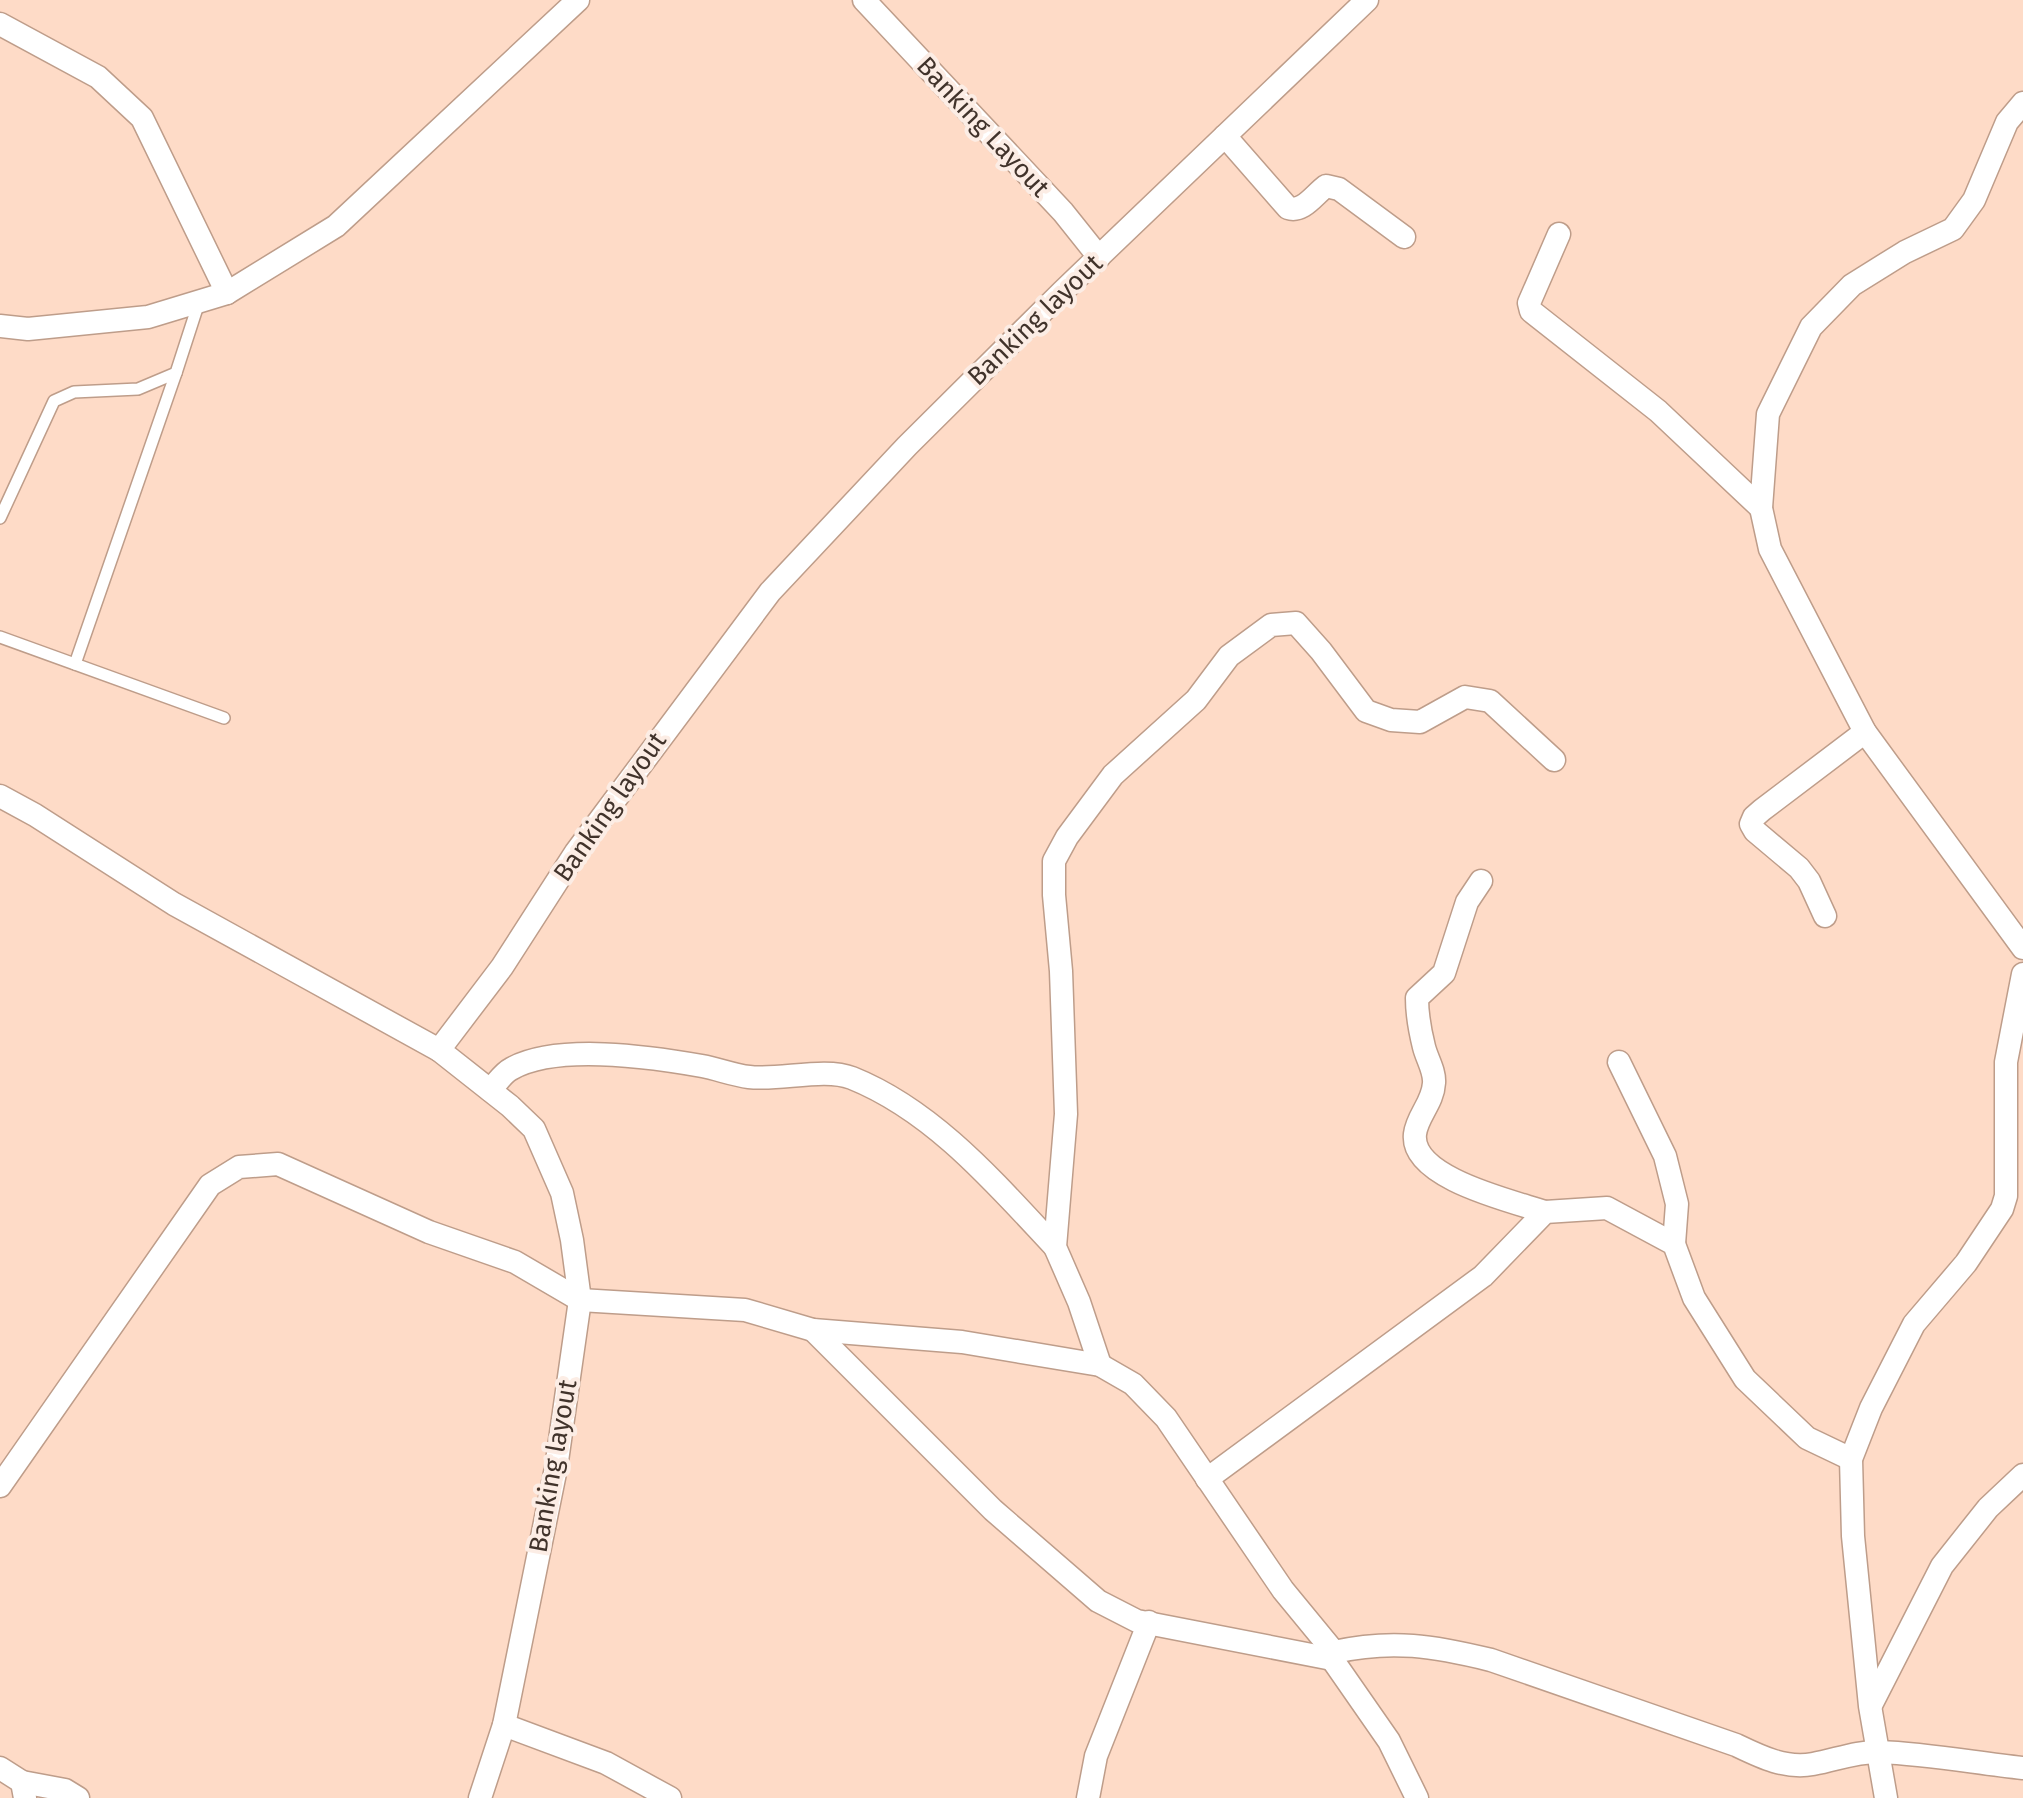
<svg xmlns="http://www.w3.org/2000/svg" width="2023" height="1798" viewBox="0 0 2023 1798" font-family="'Fira Sans',sans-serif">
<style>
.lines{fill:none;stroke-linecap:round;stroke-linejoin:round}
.service-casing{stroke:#be9d8a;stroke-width:14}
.minor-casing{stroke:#be9d8a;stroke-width:25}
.service{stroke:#fff;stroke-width:11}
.minor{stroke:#fff;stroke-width:22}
.labels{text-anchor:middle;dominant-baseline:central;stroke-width:8;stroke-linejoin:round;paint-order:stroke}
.street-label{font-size:26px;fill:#41332b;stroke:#fcede5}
</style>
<rect width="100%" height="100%" fill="#fedbc7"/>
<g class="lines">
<defs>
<g id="service">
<polyline points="0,518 54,401 74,392 138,389 176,373 199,302"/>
<polyline points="0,637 224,718"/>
<polyline points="75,664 176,373"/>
</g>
<g id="minor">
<polyline points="864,0 1063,212 1099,257"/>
<polyline points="0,24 98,77 142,118 227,293"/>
<polyline points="2023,103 2007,122 1974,200 1953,229 1905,252 1852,285 1811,327 1768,414 1761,508 1770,549 1865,732 2023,948"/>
<path d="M1225 136 1288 208C1303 213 1314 195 1326 186L1339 189 1404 237"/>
<polyline points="1559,234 1529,303 1531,311 1658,411 1761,508"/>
<polyline points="0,326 28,329 148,317 227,293 336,226 578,0"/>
<polyline points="0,796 35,815 174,904 439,1050"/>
<path d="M1481 881 1467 902 1444 973 1417 998C1417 1015 1420 1031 1424 1047 1427 1059 1435 1071 1434 1083 1433 1103 1417 1116 1415 1134 1410 1178 1512 1201 1545 1212"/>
<polyline points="1825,916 1809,881 1799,868 1755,831 1751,824 1754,817 1762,810 1865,732"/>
<polyline points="1619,1062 1665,1156 1677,1204 1674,1244"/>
<path d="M490 1090C497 1083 503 1073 511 1069 557 1043 651 1057 702 1066 718 1069 733 1075 749 1077 778 1081 825 1067 852 1078 934 1111 996 1184 1055 1247"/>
<polyline points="813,1330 993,1510 1098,1601 1137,1621 1332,1659"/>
<polyline points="1100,1365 1079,1302 1055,1247 1066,1114 1061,971 1054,895 1054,861 1067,837 1113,775 1196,700 1229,656 1271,625 1296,623 1321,651 1366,711 1391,720 1420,722 1465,697 1490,701 1554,760"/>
<polyline points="1207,1479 1483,1276 1545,1212 1607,1208 1674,1244 1694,1298 1745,1379 1807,1438 1851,1459"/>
<polyline points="0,1486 210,1185 239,1167 278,1164 429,1232 515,1262 580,1300 745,1310 813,1330 962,1342 1100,1365 1133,1384 1166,1418 1283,1590 1334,1652 1332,1659 1389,1741 1417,1798"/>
<path d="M1334 1652C1392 1639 1434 1646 1491 1660L1736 1745C1761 1757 1785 1769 1813 1764 1836 1760 1857 1751 1880 1752 1928 1754 1976 1763 2023 1768"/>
<polyline points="1871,1705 1942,1566 1988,1508 2023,1475"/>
<polyline points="504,1725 606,1763 670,1798"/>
<polyline points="0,1768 22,1782 25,1798"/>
<polyline points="22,1782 65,1790 78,1798"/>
<polyline points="480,1798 504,1725 556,1468 580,1300 572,1240 562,1193 534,1129 510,1106 439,1050 502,967 576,852 770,592 907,446 1063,291 1367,0"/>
<polyline points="1088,1798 1096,1756 1149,1622"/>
<polyline points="1886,1798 1870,1706 1853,1536 1851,1459 1871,1408 1914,1324 1966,1263 2002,1209 2006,1196 2006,1062 2023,974"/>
</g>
</defs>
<use href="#service" class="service-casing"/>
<use href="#minor" class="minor-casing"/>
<use href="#service" class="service"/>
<use href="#minor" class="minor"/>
</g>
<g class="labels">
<g class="street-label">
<text transform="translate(983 127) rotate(47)">Banking Layout</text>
<text transform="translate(1035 320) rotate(-44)">Banking layout</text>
<text transform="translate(610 807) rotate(-55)">Banking layout</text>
<text transform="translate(553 1466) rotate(-80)">Banking layout</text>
</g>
</g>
</svg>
